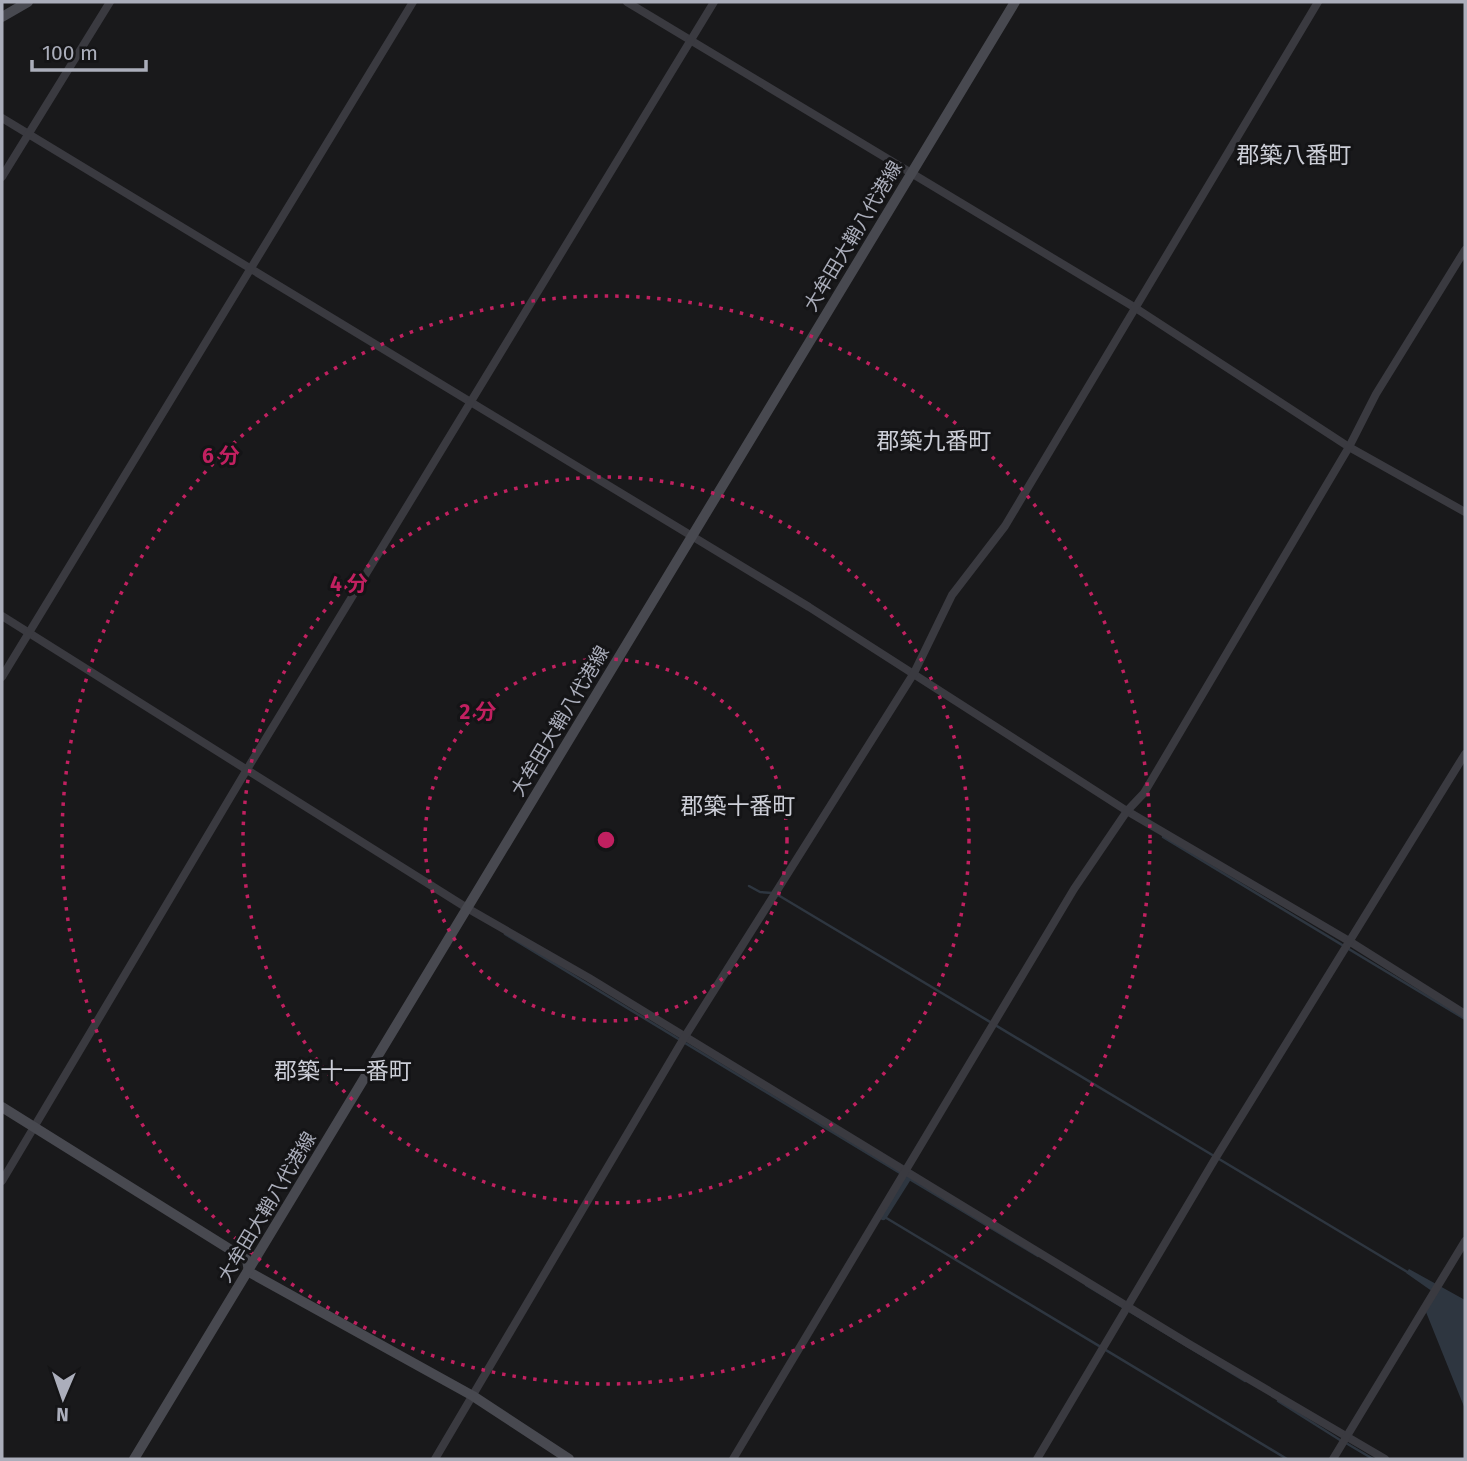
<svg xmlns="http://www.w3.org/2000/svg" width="1467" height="1461" viewBox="0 0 1467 1461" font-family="'Fira Sans','Noto Sans JP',sans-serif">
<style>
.water{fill:#2e3640}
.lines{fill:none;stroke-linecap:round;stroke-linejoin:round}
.stream{stroke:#2e3640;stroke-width:2.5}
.canal{stroke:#2e3640;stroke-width:8}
.street{stroke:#3a3a40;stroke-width:8}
.secondary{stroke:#484950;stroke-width:10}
.ring{fill:none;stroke:#c12060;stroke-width:3.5;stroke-dasharray:3.5 7}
.labels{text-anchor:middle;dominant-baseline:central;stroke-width:6;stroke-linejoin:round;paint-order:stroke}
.street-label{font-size:19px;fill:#abaebb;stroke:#141416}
.quarter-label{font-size:23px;fill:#ccced7;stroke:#141416}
.centre{fill:#c12060;stroke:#141416;stroke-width:3.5}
.ring-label{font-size:21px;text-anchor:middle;font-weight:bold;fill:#c12060;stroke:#141416;stroke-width:6;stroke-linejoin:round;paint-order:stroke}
</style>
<rect width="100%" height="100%" fill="#19191b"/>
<polygon class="water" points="1409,1269 1465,1300 1465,1409 1426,1312 1436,1294 1406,1273"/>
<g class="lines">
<g class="stream">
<polyline points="1163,837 1465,1019"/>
<polyline points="749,886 760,892 772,893"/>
<polyline points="778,895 1214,1156"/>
<polyline points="505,934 900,1173"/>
<polyline points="1219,1159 1409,1273"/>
<polyline points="906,1177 1038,1256"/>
<polyline points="883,1216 1287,1459"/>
<polyline points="1086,1285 1245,1381"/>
<polyline points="1278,1401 1340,1440"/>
<polyline points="1346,1443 1373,1459"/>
</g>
<polyline class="canal" points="883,1216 907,1178"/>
<g class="street">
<polyline points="627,2 1134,307 1349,447 1465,512"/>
<polyline points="2,118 809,607 1127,811 1349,941 1465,1014"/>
<polyline points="2,177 110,2"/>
<polyline points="2,616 467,908 589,978 1189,1344 1385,1459"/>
<polyline points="2,677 413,2"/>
<polyline points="2,1181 246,771 714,2"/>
<polyline points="435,1459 684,1038 914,673 952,595 1005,526 1318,2"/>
<polyline points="733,1459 1074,889 1127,811 1144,793 1349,447 1376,394 1465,250"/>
<polyline points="1037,1459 1215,1159 1465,754"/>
<polyline points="1333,1459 1465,1241"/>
</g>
<g class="secondary">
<polyline points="2,17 28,2"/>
<polyline points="2,1107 247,1260 249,1272"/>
<polyline points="249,1272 473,1396 569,1459"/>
<polyline points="134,1459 1015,2"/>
</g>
</g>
<g class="ring">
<circle cx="606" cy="840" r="181"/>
<circle cx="606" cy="840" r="363"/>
<circle cx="606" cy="840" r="544"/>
</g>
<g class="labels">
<g class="street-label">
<text transform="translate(853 236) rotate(-59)">大牟田大鞘八代港線</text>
<text transform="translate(560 721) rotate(-59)">大牟田大鞘八代港線</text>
<text transform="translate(267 1207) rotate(-59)">大牟田大鞘八代港線</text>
</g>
<g class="quarter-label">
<text x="1294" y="155">郡築八番町</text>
<text x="934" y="441">郡築九番町</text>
<text x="738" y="806">郡築十番町</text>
<text x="343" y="1071">郡築十一番町</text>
</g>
</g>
<circle cx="606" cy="840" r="10" class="centre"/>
<g class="ring-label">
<text x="221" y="463">6 分</text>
<text x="349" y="591">4 分</text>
<text x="478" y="719">2 分</text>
</g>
<rect width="1467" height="1461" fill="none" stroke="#abaebb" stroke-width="7"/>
<g transform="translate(63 1398) rotate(182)" stroke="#141416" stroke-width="5" paint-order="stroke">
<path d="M0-5L12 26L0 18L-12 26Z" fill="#abaebb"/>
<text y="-10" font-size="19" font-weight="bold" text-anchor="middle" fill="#abaebb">N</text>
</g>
<path d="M32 60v10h114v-10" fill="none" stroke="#abaebb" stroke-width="3.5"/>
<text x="42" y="60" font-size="21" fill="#abaebb" stroke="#141416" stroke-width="5" paint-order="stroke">100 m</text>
</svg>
